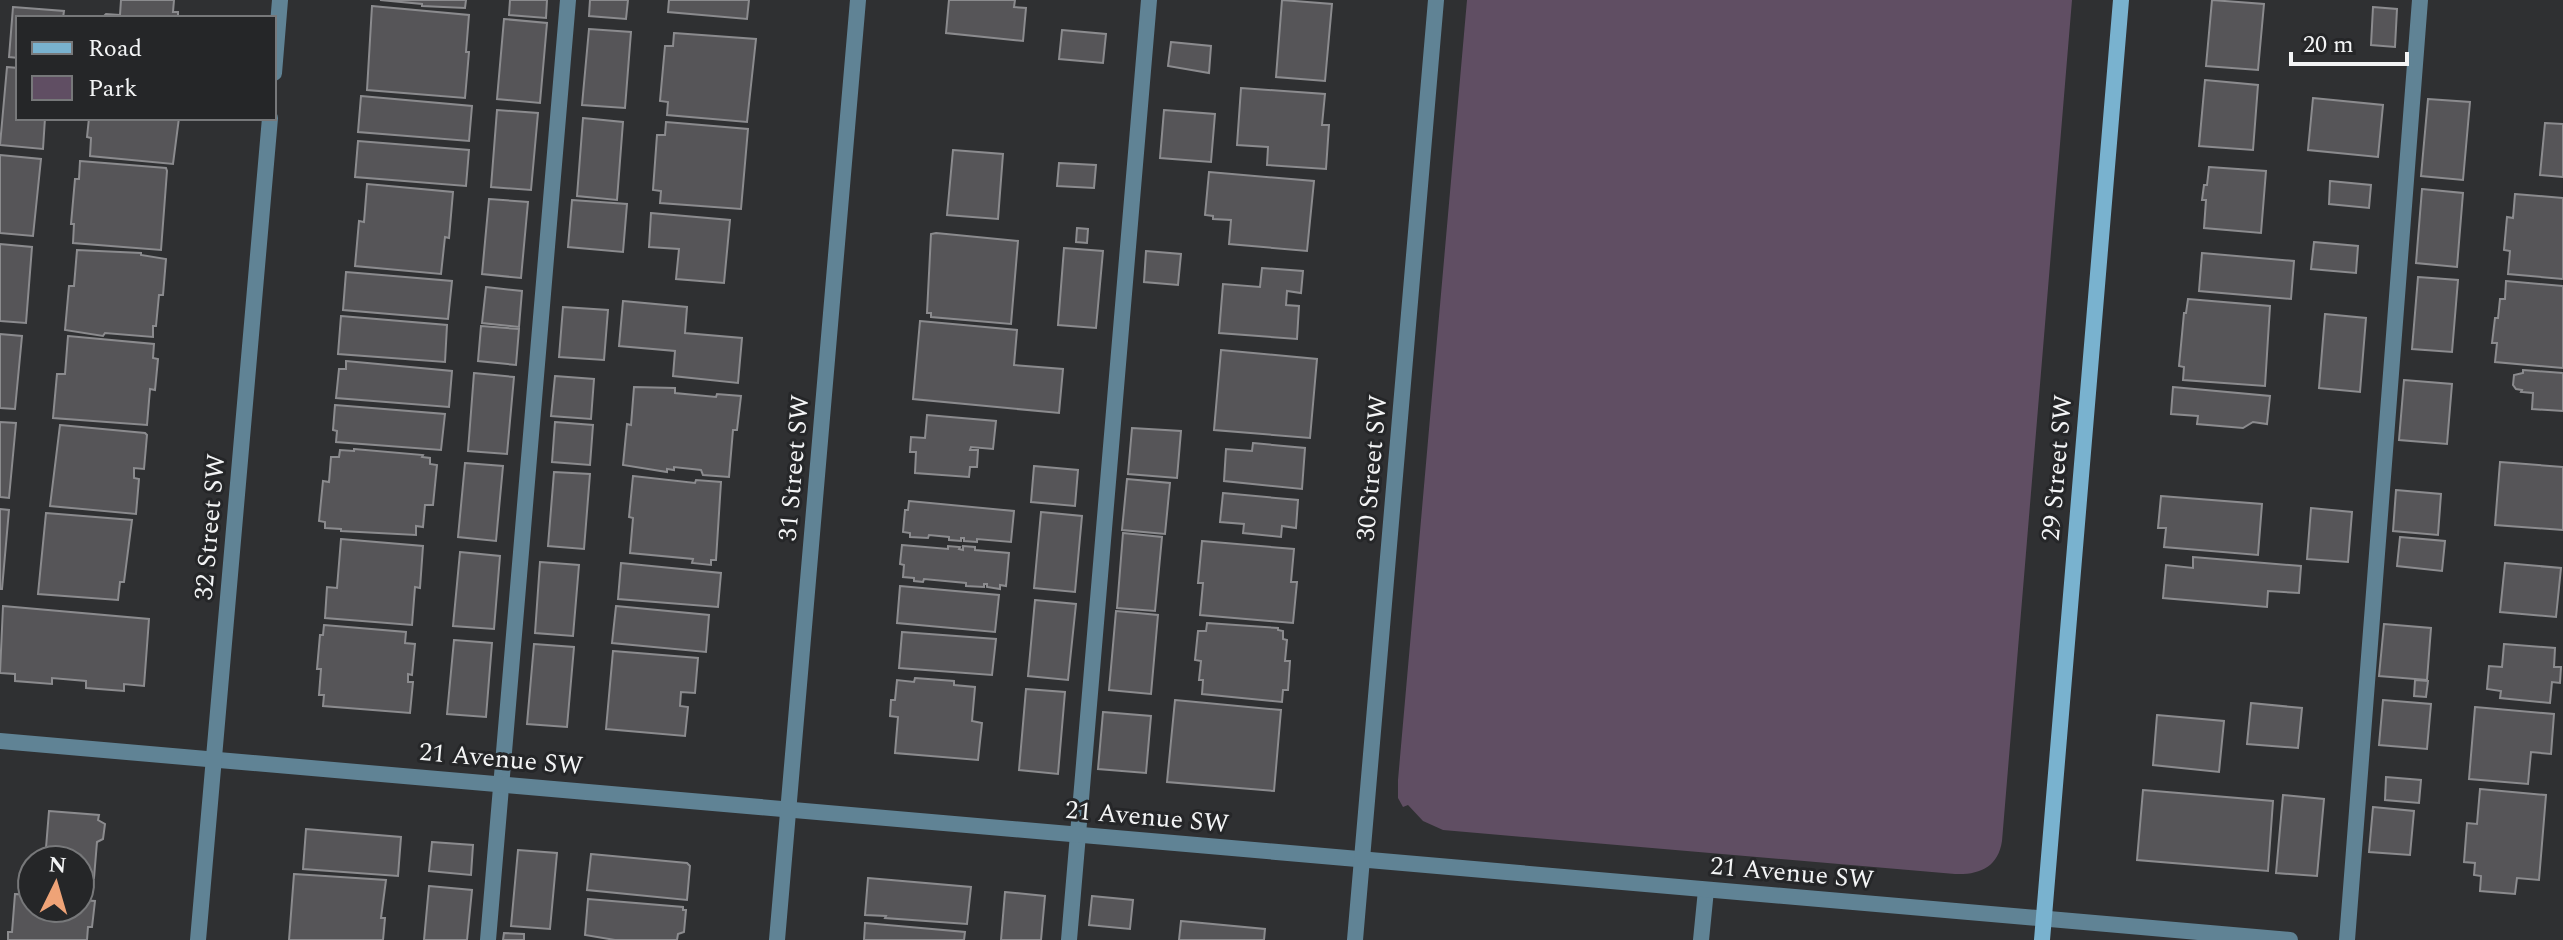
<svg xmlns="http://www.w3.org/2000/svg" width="2563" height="940" viewBox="0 0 2563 940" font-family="Spectral,serif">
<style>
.green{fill:#604e63}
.building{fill:#565558;stroke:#8b8b8e;stroke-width:2}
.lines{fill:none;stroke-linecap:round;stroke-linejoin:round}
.lane{stroke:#608395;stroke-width:16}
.street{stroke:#608395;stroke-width:16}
.secondary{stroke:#79b2cf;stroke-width:16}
.labels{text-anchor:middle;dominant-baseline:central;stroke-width:6;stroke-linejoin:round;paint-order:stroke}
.street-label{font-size:26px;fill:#f3f4f5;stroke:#252628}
</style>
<rect width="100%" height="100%" fill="#2f3032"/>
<path class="green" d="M1467 0H2072L2002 841C1998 867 1980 875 1955 874L1443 830 1423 821 1408 805 1403 807 1398 798V780Z"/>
<g class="building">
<polygon points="121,0 174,0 173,12 178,12 178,18 102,18 106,14 120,15"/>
<polygon points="380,0 466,0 465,8 422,6 422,4"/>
<polygon points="510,0 547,0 546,18 509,15"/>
<polygon points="590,0 628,0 626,19 589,16"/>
<polygon points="669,0 749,0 747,19 668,12"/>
<polygon points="949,0 1015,0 1014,7 1026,8 1023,41 946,33"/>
<polygon points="1282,0 1332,4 1325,81 1276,77"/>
<polygon points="2212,0 2264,4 2258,70 2206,66"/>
<polygon points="372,6 469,15 466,52 469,52 465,98 367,90"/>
<polygon points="13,7 64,11 63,18 18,18 18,58 9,57"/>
<polygon points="2373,7 2397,9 2395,47 2371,45"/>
<polygon points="504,19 547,23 540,103 497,99"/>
<polygon points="589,29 631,32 625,108 582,105"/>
<polygon points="1062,30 1106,34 1103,63 1059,59"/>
<polygon points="674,33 756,39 747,122 667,115 668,102 660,101 665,46 673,46"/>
<polygon points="1171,42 1211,46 1209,73 1168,66"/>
<polygon points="7,67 18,68 18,118 45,118 43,149 0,145"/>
<polygon points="2205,80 2258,85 2253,150 2199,146"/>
<polygon points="1241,88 1325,94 1322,125 1329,125 1326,169 1267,165 1268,147 1237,145"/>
<polygon points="361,96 472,106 469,141 358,132"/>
<polygon points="2313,98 2383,105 2378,157 2308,150"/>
<polygon points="2428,99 2470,102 2463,180 2421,176"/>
<polygon points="497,110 538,113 531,190 491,187"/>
<polygon points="1164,110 1215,114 1211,162 1160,158"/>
<polygon points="89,118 179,118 173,164 90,156 91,138 87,137"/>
<polygon points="583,118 623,122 617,200 577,196"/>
<polygon points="666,122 748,129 741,209 660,203 661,191 653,190 657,135 665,135"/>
<polygon points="2545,123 2563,124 2563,177 2540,175"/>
<polygon points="358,141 469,150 466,186 355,177"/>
<polygon points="953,150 1003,154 998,219 947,215"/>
<polygon points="0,155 41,159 33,236 0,233"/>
<polygon points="80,161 166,168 167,171 161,250 73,243 74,224 71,224 75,179 79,179"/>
<polygon points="1059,163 1096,165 1094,188 1057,186"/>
<polygon points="2209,167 2266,171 2261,233 2204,228 2206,200 2202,200 2204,185 2207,185"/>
<polygon points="1209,172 1314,181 1307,251 1229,244 1231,220 1213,219 1213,216 1205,215"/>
<polygon points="2330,181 2371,185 2369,208 2329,204"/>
<polygon points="367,184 453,192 449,238 445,237 441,274 355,266 359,221 364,222"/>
<polygon points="2422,189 2463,193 2457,267 2416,263"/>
<polygon points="2515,194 2563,198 2563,279 2508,274 2510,251 2504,250 2507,217 2513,218"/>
<polygon points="489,199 528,202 521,278 482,274"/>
<polygon points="572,200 627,204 623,252 568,247"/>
<polygon points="651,213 730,220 724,283 676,279 679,249 649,247"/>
<polygon points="1077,228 1088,229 1087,243 1076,242"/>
<polygon points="936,233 1018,241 1011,324 931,317 931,313 927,313 931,234"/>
<polygon points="2314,242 2358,246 2356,273 2311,269"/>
<polygon points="0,244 32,247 26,323 0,321"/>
<polygon points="1064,248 1103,251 1096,328 1058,325"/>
<polygon points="77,250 141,253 141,255 166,259 163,295 159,295 156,326 153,326 153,337 105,333 103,336 65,330 69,286 74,286"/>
<polygon points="1146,251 1181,254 1178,285 1144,282"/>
<polygon points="2202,253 2294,261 2291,299 2199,291"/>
<polygon points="1262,268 1303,271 1301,293 1287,291 1286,305 1299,306 1297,339 1219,333 1223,284 1260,287"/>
<polygon points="346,272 452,281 448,319 343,310"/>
<polygon points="2418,277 2458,280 2452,352 2412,349"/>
<polygon points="2506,281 2563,286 2563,368 2495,362 2497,343 2492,343 2495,318 2498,318 2500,299 2505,299"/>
<polygon points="486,287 522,291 519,327 482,323"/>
<polygon points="2188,299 2270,306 2265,386 2183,380 2184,367 2179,366 2184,313 2186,313"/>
<polygon points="623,301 687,307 685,333 742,338 738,383 673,376 675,351 619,346"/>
<polygon points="563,307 608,310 604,360 559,357"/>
<polygon points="2325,314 2366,318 2360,392 2319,388"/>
<polygon points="341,316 447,325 445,362 338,354"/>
<polygon points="920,321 1017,330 1014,365 1063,369 1059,413 913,399"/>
<polygon points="481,326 519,329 516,365 478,361"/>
<polygon points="0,334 22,336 15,409 0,408"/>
<polygon points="68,336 154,344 153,358 158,359 155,390 150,389 147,425 53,418 57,374 65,374"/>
<polygon points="1221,350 1317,359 1310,438 1214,430"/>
<polygon points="346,361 452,371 449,407 336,398 339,369 346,369"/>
<polygon points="2523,370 2563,373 2563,411 2532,409 2533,393 2521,392 2522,390 2516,389 2513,385 2514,375 2523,373"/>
<polygon points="474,373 514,377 507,454 468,451"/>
<polygon points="555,376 594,379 591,419 551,416"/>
<polygon points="2404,380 2452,384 2447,444 2399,440"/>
<polygon points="634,387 675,388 675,393 716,397 717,394 741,396 737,430 733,430 729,477 703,475 701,470 674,467 674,470 667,469 667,472 623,465 627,424 631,425"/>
<polygon points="2173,387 2270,396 2267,424 2253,422 2243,428 2197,424 2198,416 2171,414"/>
<polygon points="335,405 445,414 441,450 336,442 337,431 333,430"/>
<polygon points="927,415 996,421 993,449 971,447 970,450 978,450 977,467 970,467 969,477 915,473 916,452 910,452 911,437 925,438"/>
<polygon points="0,422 16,423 9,498 0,497"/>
<polygon points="555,422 593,425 590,465 552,462"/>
<polygon points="60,425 145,433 147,435 144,469 134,468 134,478 139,479 136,514 50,506"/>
<polygon points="1132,428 1181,431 1177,478 1128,474"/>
<polygon points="1253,443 1305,448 1302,489 1224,481 1226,449 1252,451"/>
<polygon points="354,449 423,455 422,457 430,458 430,464 437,465 433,505 425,505 423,527 416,526 416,535 341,531 341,529 325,528 325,522 319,521 323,481 329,482 331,457 339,457 340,450 354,451"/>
<polygon points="2500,462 2563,467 2563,530 2495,525"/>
<polygon points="465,463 503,466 496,541 458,537"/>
<polygon points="1034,466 1078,470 1075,506 1031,502"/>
<polygon points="554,472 590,474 584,549 548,546"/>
<polygon points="633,476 695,483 696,480 721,482 716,560 711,560 711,565 692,563 693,559 630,553 633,518 629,517"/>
<polygon points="1127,479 1170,483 1165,534 1122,530"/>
<polygon points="2396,490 2441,494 2438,535 2393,531"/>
<polygon points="1223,493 1298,500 1296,528 1282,526 1281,537 1243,533 1244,524 1220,522"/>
<polygon points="2161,496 2262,504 2258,555 2164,547 2166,528 2158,528"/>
<polygon points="909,501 1014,511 1011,542 977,539 977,542 964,541 964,538 961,538 961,541 949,540 949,537 929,535 928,538 910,537 910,533 903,532 905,510 908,510"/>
<polygon points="2311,508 2352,512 2348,562 2307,559"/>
<polygon points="0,509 9,510 2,589 0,589"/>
<polygon points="1041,512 1082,516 1075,592 1034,588"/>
<polygon points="46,513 132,520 124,582 120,582 118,600 38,594"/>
<polygon points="1123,533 1162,537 1155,611 1117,608"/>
<polygon points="2400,537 2445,541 2442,571 2397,566"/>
<polygon points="341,539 423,546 420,588 415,587 412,625 325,618 327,587 337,588"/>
<polygon points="1202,541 1294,549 1291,582 1297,582 1293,623 1200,615 1203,583 1198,583"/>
<polygon points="902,545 948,549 948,546 960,547 959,549 963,550 963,546 975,547 975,550 1009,553 1006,586 1000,585 1000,589 987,587 987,584 984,584 984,587 966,586 966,583 924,579 923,582 914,581 914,578 903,577 904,565 900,564"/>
<polygon points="460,552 500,556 494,629 453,626"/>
<polygon points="2193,557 2301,566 2299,593 2268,591 2267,607 2163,598 2166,565 2193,568"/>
<polygon points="540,562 579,565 573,636 535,633"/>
<polygon points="621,563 721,573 718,607 618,599"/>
<polygon points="2505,563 2561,568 2556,617 2500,612"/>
<polygon points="900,586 999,595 995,632 897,623"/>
<polygon points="1035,600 1076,604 1068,680 1028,676"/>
<polygon points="3,606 149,619 144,686 124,684 124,691 86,688 86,681 52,678 52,684 15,681 15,674 0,673"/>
<polygon points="616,606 709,615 706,652 612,643"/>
<polygon points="1116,611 1158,615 1151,694 1109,690"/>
<polygon points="1207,623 1278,628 1278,630 1283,631 1283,639 1287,640 1285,661 1290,661 1288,690 1283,690 1282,702 1202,694 1203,680 1199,680 1201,661 1195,660 1198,631 1206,631"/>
<polygon points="2384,624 2431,628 2427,680 2379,676"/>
<polygon points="324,625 406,632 405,643 415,644 412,675 408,674 408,682 413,682 410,713 323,706 324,695 319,695 321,669 317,669 320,635 323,635"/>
<polygon points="902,632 996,639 992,675 899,668"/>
<polygon points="454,640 492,643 486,717 447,714"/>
<polygon points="534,644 574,647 567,727 527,724"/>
<polygon points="2504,644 2555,648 2554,667 2561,667 2560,683 2552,682 2550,703 2500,698 2501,691 2487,689 2489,666 2502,667"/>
<polygon points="613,651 698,658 695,693 681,692 680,706 688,707 685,736 606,729"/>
<polygon points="915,678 954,681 954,685 975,687 972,721 982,723 978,760 895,753 898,717 890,716 891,700 895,700 897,680 914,682"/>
<polygon points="2415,680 2428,681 2426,697 2414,696"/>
<polygon points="1026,689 1065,692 1058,774 1019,770"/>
<polygon points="1175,700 1281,710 1274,791 1167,782"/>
<polygon points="2383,700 2431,704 2427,749 2379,745"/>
<polygon points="2251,703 2302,708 2298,748 2247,744"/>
<polygon points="2475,707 2554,714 2551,754 2531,752 2528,784 2469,779"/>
<polygon points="1103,712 1151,716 1146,773 1098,769"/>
<polygon points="2157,715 2224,721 2219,772 2153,765"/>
<polygon points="2386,777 2421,780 2419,803 2385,800"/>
<polygon points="2480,789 2546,795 2539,880 2517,878 2515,894 2480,891 2481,876 2474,875 2475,863 2464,862 2467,823 2477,824"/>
<polygon points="2143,790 2273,801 2268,871 2137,860"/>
<polygon points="2283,795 2324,799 2317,876 2276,873"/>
<polygon points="2373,807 2414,811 2410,855 2369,852"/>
<polygon points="49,811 99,815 98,820 105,824 103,839 97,842 94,878 80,877 80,860 45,860"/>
<polygon points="306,829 401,837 398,876 303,869"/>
<polygon points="432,842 473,845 471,875 429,871"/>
<polygon points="518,850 557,853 550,929 511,926"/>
<polygon points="591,854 687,863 690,866 687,900 587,890"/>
<polygon points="294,874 386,880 381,918 385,918 383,940 289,940"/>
<polygon points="868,878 971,887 967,924 885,918 886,916 865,915"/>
<polygon points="429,886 472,890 467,940 424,940"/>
<polygon points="1005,892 1045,896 1041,940 1001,940"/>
<polygon points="15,894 32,895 32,908 80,908 80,900 95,901 92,927 88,927 87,940 8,940 8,932 12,932"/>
<polygon points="1092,896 1133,900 1130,929 1089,925"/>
<polygon points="588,899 683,907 683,910 686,910 684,932 678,934 677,940 615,940 585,935"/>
<polygon points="1181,921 1265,929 1264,940 1179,940"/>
<polygon points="865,923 965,932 964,940 864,940"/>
<polygon points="504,933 524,934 524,940 503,940"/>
</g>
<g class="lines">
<g class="lane">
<polyline points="488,940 568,0"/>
<polyline points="1069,940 1149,0"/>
<polyline points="1701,940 1706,890"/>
<polyline points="2347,940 2420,0"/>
</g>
<g class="street">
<polyline points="274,73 280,0"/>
<polyline points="0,741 2290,940"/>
<polyline points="198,940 270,118"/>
<polyline points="777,940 858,0"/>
<polyline points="1355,940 1436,0"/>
</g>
<polyline class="secondary" points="2042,940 2121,0"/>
</g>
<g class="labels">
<g class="street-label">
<text transform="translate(794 468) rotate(-85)">31 Street SW</text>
<text transform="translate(1372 468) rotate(-85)">30 Street SW</text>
<text transform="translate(2057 468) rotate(-85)">29 Street SW</text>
<text transform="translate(210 527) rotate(-85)">32 Street SW</text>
<text transform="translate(501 759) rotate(5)">21 Avenue SW</text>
<text transform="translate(1147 817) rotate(5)">21 Avenue SW</text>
<text transform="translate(1792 873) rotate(5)">21 Avenue SW</text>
</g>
</g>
<rect x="16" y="16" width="260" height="104" fill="#252628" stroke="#77787a" stroke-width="2"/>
<rect x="32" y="42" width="40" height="12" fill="#79b2cf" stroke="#77787a" stroke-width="2"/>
<text x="88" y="56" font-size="24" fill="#f3f4f5">Road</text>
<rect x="32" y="76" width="40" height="24" fill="#604e63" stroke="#77787a" stroke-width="2"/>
<text x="88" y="96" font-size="24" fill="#f3f4f5">Park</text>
<g transform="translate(56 884) rotate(5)"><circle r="38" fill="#252628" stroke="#77787a" stroke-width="2"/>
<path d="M0-6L14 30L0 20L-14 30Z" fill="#efa377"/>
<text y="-12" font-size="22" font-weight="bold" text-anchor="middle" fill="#f3f4f5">N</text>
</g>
<path d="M2291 52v12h116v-12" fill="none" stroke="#f3f4f5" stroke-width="4"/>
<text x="2303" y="52" font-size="24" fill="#f3f4f5" stroke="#252628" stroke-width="6" paint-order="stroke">20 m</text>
</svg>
